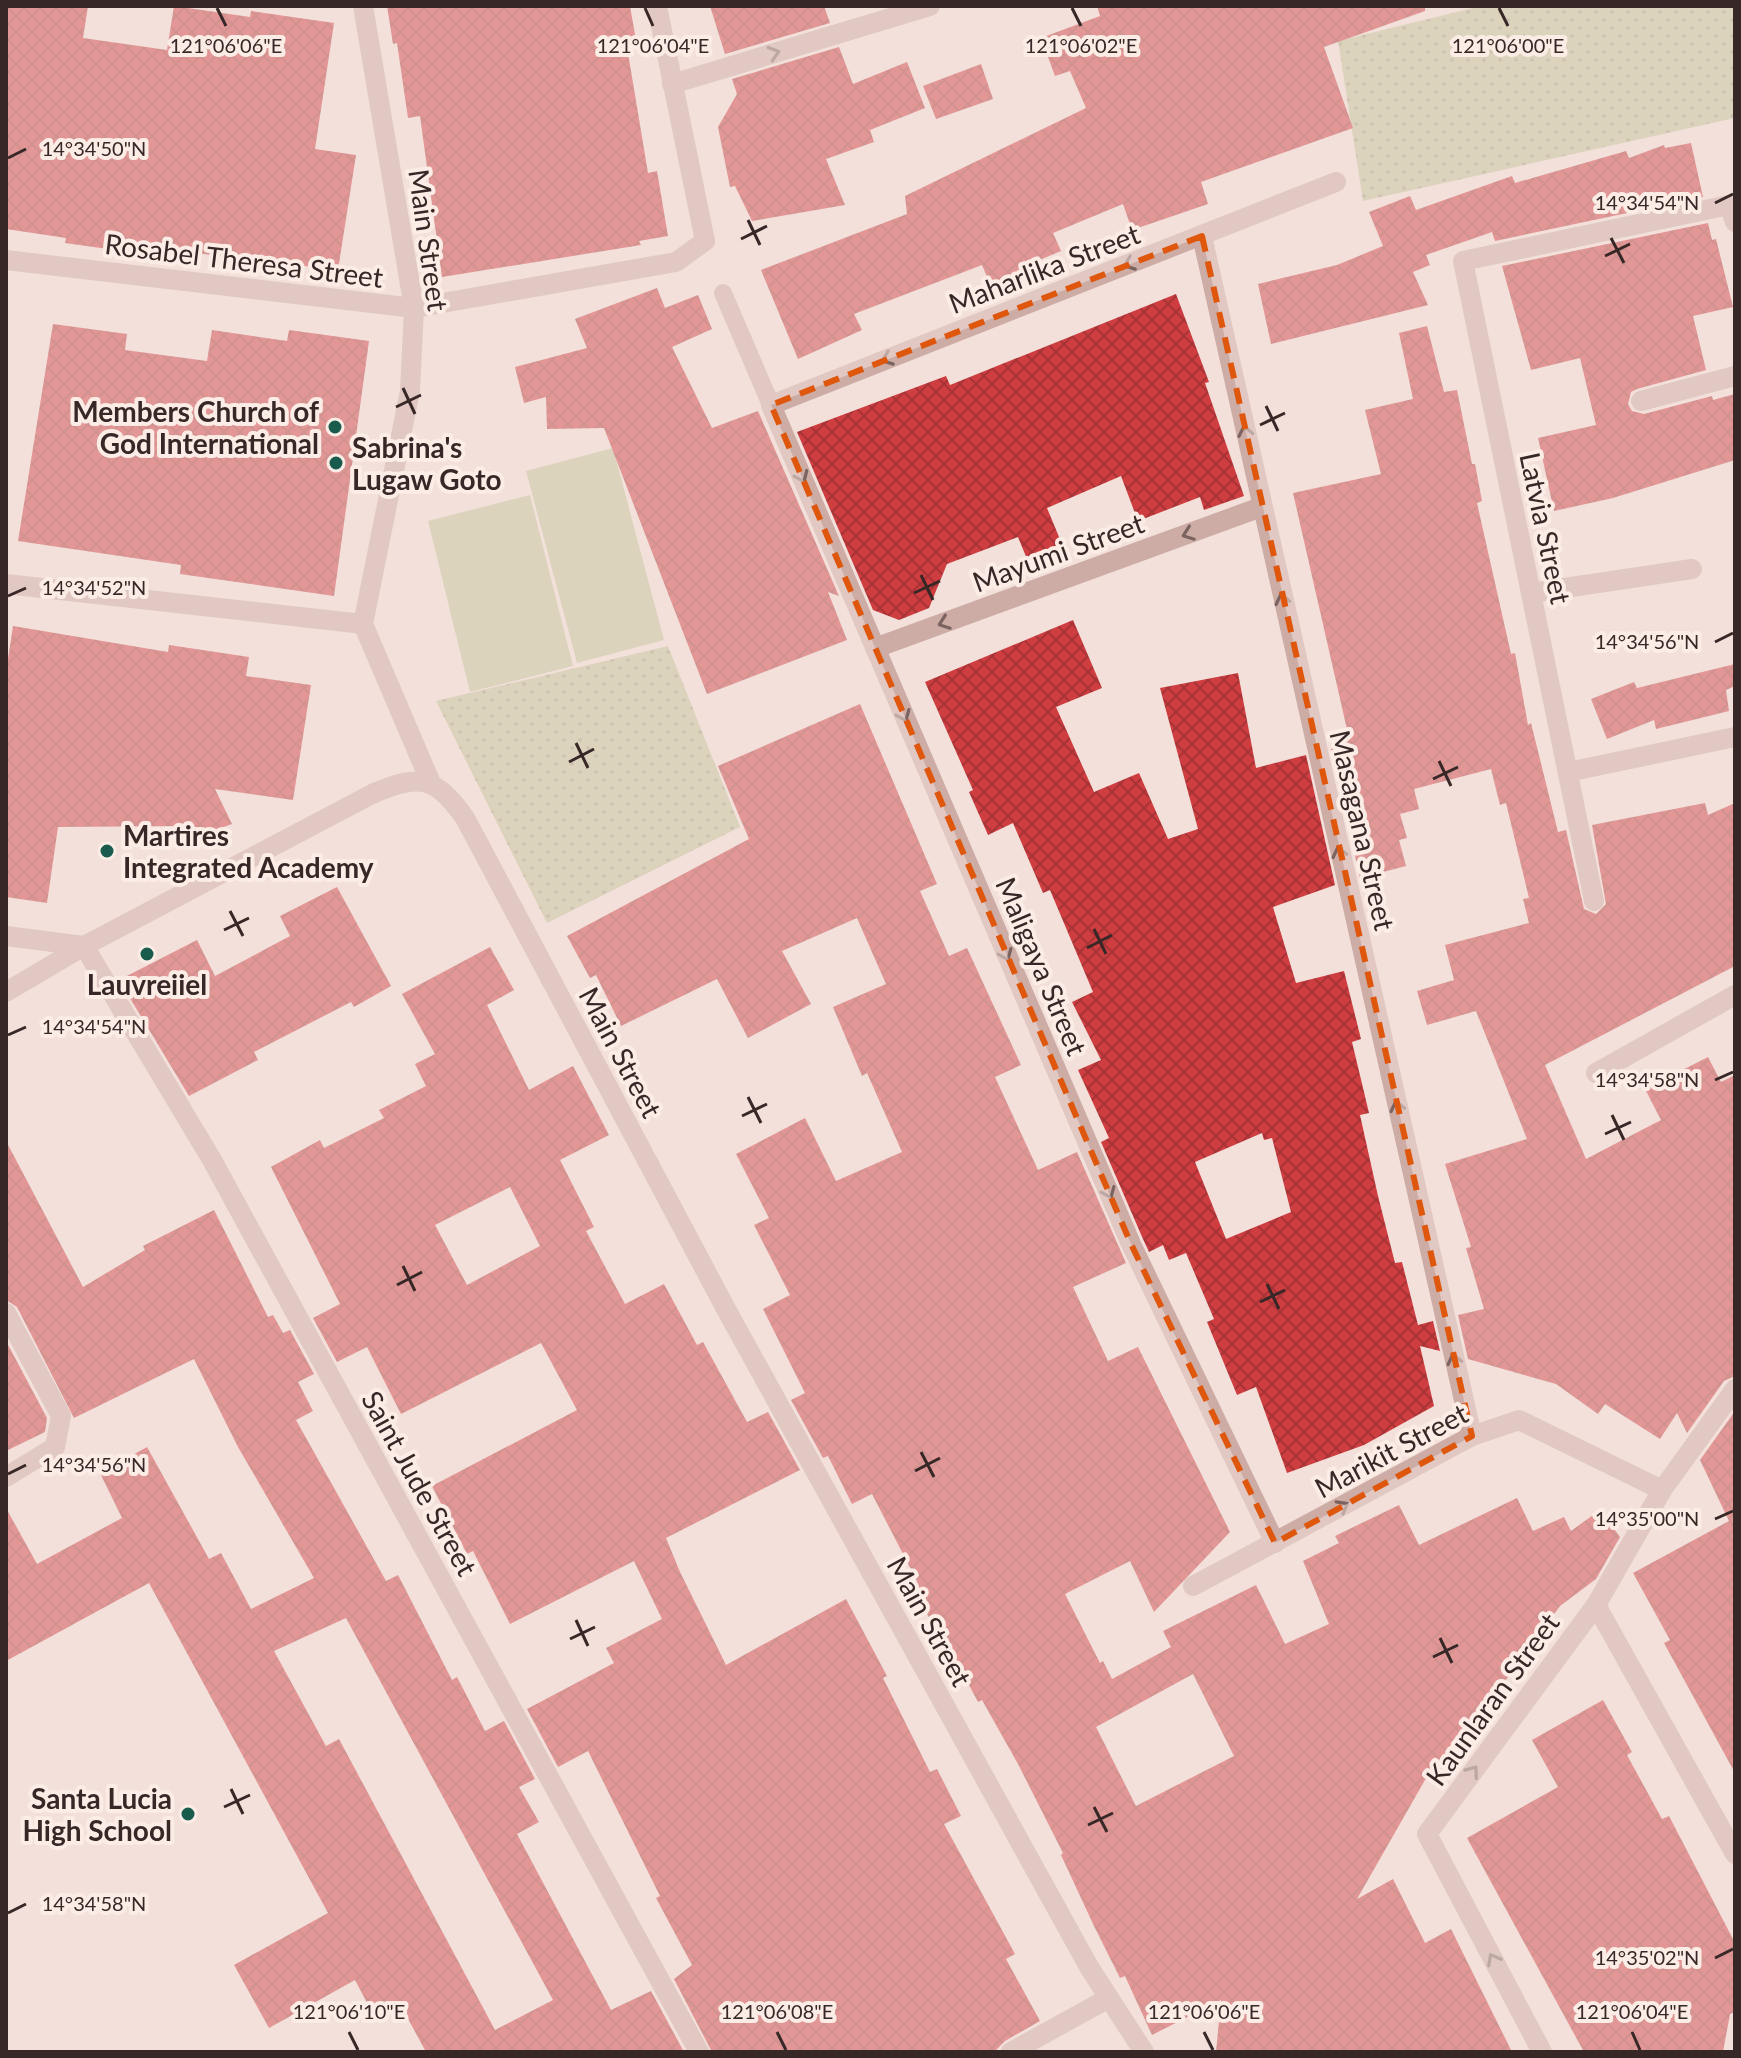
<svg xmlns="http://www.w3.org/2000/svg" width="1741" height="2058" viewBox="0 0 1741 2058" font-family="Lato,sans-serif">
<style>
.green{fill:url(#green-dots)}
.pitch{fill:#c0c399}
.building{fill:url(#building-cross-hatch);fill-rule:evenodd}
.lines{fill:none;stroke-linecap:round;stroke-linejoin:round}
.service{stroke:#ccaca5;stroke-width:18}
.minor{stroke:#ccaca5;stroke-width:20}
.tertiary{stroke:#ccaca5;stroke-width:20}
.oneway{stroke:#7a6360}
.marked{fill:none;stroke:#df560d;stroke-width:6;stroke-dasharray:16 10;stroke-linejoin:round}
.ticks{fill:none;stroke:#372727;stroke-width:3}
.poi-dot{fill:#195c4e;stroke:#fbece6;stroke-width:3}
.labels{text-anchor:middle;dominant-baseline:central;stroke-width:8;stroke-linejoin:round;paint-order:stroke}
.street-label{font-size:28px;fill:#372727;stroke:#fbece6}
.poi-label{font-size:28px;font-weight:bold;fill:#372727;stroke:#fbece6;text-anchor:end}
.ticks-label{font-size:20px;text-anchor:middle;fill:#372727;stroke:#fbece6;stroke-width:8;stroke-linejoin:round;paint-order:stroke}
</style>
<defs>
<pattern id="green-dots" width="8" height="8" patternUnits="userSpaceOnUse" patternTransform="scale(2)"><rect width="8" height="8" fill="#c0c399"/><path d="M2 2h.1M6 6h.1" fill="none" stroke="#9d9e7d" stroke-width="1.8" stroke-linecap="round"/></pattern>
<pattern id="building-cross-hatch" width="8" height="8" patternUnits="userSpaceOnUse" patternTransform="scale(2)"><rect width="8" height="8" fill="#ce3d40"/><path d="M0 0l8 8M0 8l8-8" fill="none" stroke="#a83336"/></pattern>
</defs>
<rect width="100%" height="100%" fill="#f3e0da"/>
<g class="green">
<polygon points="1481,6 1735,6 1735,118 1363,201 1338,41"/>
<polygon points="668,646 740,827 547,923 436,701"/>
</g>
<g class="pitch">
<polygon points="613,448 664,640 577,663 526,471"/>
<polygon points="530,495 573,666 470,692 428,521"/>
</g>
<g class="building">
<polygon points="6,6 88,6 83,38 167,50 174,6 250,17 251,11 334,23 315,149 356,155 338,270 137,246 136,253 65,243 66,238 6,229"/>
<polygon points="387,6 630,6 637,46 627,47 648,173 657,171 668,236 639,241 641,245 442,277 420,116 408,118 397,43 393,44"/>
<polygon points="710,6 824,6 830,23 725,54"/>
<polygon points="1097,6 1425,6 1425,11 1324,47 1353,128 1201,182 1208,204 1132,230 1123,204 1053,233 1061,251 1025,266 1031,282 995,296 982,265 854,314 862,330 798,359 761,270 907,214 905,196 1086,108 1070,71 1055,76 1041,38 1100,16"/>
<polygon points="839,47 853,84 907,62 925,108 870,130 874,142 826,159 845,205 752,221 735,186 730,187 718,127 737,94 732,79"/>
<polygon points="981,64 993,99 936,119 923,86"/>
<polygon points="1691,143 1703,197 1495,241 1492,232 1426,255 1430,265 1413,272 1428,305 1271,344 1258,284 1337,265 1383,246 1369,212 1410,196 1416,210 1512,176 1515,183 1626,151 1629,158 1664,145 1665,148"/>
<polygon points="1708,223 1712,240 1716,239 1733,307 1693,316 1706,370 1637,389 1631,392 1628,404 1632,411 1644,414 1712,396 1713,400 1735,394 1735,460 1613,498 1554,511 1538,438 1596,425 1580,358 1531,370 1502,266"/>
<polygon points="657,288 665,308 698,295 712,329 672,347 712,428 758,411 839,596 828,592 847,640 707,694 604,428 547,429 546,397 524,403 515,367 587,348 575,319"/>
<polygon points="1176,294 1209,382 1205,383 1244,496 1204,510 1200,497 1138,521 1121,476 1047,508 1062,544 1027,559 1018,537 947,564 929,608 899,620 873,610 797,432 946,376 950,385"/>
<polygon points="53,324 127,334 125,350 207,361 212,330 287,341 289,330 369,341 334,596 180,574 181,565 18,541"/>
<polygon points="1427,326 1444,392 1457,390 1472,464 1475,464 1482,501 1477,503 1511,654 1515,653 1528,725 1531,723 1558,832 1566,830 1584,909 1596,914 1606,904 1592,825 1705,803 1708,815 1735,803 1735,966 1545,1065 1586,1159 1661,1120 1645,1089 1708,1057 1721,1082 1735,1075 1735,1376 1724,1381 1687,1433 1677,1413 1660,1439 1605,1404 1598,1414 1556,1384 1468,1359 1458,1315 1484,1309 1466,1248 1471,1247 1445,1164 1527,1139 1476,1011 1427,1025 1417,991 1454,980 1445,945 1529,923 1523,899 1529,898 1506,803 1500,805 1491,769 1414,789 1419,809 1400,814 1407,838 1399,840 1406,866 1360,878 1331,749 1340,746 1339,740 1349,738 1293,493 1381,474 1365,410 1413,399 1399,333"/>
<path d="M1073 620 1102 688 1056 707 1094 792 1139 773 1168 839 1198 829 1160 688 1238 673 1256 768 1306 755 1335 885 1273 907 1296 983 1344 971 1361 1039 1352 1042 1369 1113 1360 1115 1378 1196 1395 1263 1402 1262 1418 1325 1433 1321 1440 1351 1420 1346 1434 1406 1364 1445 1287 1473 1256 1387 1237 1395 1207 1322 1214 1319 1186 1253 1169 1260 1163 1245 1149 1252 1143 1239 1101 1142 1109 1138 1078 1070 1101 1060 1072 1002 1093 992 1050 890 1043 893 1013 823 988 835 969 792 973 790 925 682ZM1262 1133 1264 1140 1272 1138 1291 1212 1226 1239 1195 1162Z"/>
<polygon points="13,626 168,652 169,645 249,657 246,676 311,685 293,800 215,789 232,824 185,841 180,826 58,827 47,903 6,897 6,672"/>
<polygon points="1735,664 1735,686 1726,690 1729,711 1656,729 1654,720 1607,739 1591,699 1634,682 1637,688"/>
<path d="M860 704 937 884 920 891 949 956 967 948 1021 1065 995 1077 1038 1170 1077 1152 1126 1263 1073 1287 1108 1361 1138 1347 1230 1532 1154 1612 1130 1561 1065 1594 1100 1663 1103 1661 1112 1679 1171 1647 1163 1631 1256 1585 1285 1644 1329 1624 1303 1561 1339 1543 1335 1536 1399 1505 1419 1545 1517 1498 1533 1531 1564 1517 1571 1531 1600 1510 1620 1537 1596 1579 1560 1606 1440 1770 1433 1766 1357 1899 1393 1879 1425 1943 1451 1929 1512 2052H1216L1221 2000 1152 2035 1125 1976 1120 1978 1094 1926 1061 1855 1063 1853 1018 1764 982 1700 978 1702 952 1653 948 1654 911 1583 917 1581 872 1494 852 1504 828 1456 823 1458 791 1400 805 1393 763 1309 790 1295 754 1225 769 1218 736 1154 805 1118 836 1181 902 1152 867 1073 862 1076 833 1007 886 984 857 918 782 951 811 1004 748 1038 717 979 621 1026 596 975 590 978 567 936 749 839 718 766ZM1193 1674 1234 1756 1136 1806 1096 1727Z"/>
<polygon points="337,887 391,986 354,1007 351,1002 254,1052 258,1060 189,1096 119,980 197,940 215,976 290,936 280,916"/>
<path d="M490 947 514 990 487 1005 529 1090 573 1066 609 1135 560 1160 594 1227 586 1231 625 1304 664 1284 697 1345 703 1342 747 1422 768 1412 800 1470 666 1538 680 1572 726 1665 846 1599 887 1676 883 1678 930 1772 937 1769 961 1816 944 1824 1015 1954 1006 1959 1040 2021 1005 2041 994 2052H712L674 1979 692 1965 656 1898 660 1896 588 1751 558 1767 527 1709 614 1663 606 1648 662 1619 634 1561 510 1624 473 1551 467 1554 432 1486 577 1410 541 1343 401 1414 367 1347 337 1362 313 1318 340 1304 271 1167 320 1140 324 1148 384 1118 379 1110 426 1086 415 1064 435 1054 402 994ZM510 1187 540 1246 467 1285 435 1225Z"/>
<path d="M6 1141 83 1287 145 1250 143 1246 214 1210 268 1317 273 1315 283 1333 290 1330 314 1374 298 1382 313 1411 296 1420 386 1581 398 1575 452 1680 457 1677 485 1731 504 1721 535 1779 519 1787 539 1822 517 1834 611 2010 651 1991 684 2052H426L399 2002 374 2016 355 1980 269 2028 234 1965 328 1913 149 1583 6 1661V1508L37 1564 122 1518 100 1473 147 1447 209 1559 221 1553 251 1609 314 1578 238 1447 194 1359 74 1418 17 1307 6 1300ZM346 1618 553 2000 495 2030 339 1739 326 1746 274 1651Z"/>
<polygon points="6,1341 47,1418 45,1432 6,1451"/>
<polygon points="1735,1411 1735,1773 1664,1643 1670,1640 1633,1573 1729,1521 1700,1460"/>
<polygon points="1603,1700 1632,1752 1627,1755 1662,1819 1669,1816 1735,1943 1735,2012 1730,2014 1723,2052 1584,2052 1467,1838 1558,1787 1532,1740"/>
</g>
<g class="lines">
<polyline class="service" points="723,293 771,405"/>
<g class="minor">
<polyline points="363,6 414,308 410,391 363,624 430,781"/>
<polyline points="672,84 930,6"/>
<polyline points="1202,236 1472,1436"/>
<polyline points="6,260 414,308 676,262 705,241 657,6"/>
<polyline points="1641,401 1735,376"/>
<polyline points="6,584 363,624"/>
<polyline points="1531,593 1692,569"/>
<polyline points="875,648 1261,507"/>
<polyline points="1568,772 1735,737"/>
<polyline points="1594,901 1463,261 1729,205 1735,222"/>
<polyline points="6,936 84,946 212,1160 699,2052"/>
<polyline points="1596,1073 1735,995"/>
<polyline points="6,1313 61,1416 55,1447 6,1477"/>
<polyline points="1275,1543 1131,1244 771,405 1336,182"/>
<polyline points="1193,1586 1472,1436 1519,1420 1662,1490"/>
<polyline points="1596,1605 1735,1854"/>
<polyline points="1011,2052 1107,1999"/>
<polyline points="1542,2052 1427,1834 1596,1605 1662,1490 1735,1389"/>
</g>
<path class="tertiary" d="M6 992 84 946 372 794C419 774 434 775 465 818L726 1309 1089 1967 1144 2052"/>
</g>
<defs><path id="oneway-chevron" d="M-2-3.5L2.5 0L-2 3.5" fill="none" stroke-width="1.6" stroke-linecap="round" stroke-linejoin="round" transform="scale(2)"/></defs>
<g class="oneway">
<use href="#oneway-chevron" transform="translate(774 53) rotate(-17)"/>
<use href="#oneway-chevron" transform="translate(1129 264) rotate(159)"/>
<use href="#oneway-chevron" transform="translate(887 359) rotate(159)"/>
<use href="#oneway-chevron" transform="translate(1245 431) rotate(-102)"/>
<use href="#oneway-chevron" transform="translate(802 477) rotate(66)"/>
<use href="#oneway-chevron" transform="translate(1188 534) rotate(160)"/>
<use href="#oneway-chevron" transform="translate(1282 599) rotate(-103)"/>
<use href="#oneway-chevron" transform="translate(944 623) rotate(160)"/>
<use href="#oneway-chevron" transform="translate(904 716) rotate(67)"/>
<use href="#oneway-chevron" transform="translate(1339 852) rotate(-103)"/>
<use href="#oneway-chevron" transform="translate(1006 955) rotate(67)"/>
<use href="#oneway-chevron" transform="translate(1397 1106) rotate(-103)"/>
<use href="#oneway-chevron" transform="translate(1109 1193) rotate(67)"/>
<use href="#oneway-chevron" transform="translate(1454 1359) rotate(-103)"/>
<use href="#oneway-chevron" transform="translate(1343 1506) rotate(-29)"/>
<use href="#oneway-chevron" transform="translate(1473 1771) rotate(-54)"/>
<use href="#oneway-chevron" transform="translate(1493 1959) rotate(-118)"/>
</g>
<path d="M0 0H1741V2058H0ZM1202 236 1472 1436 1275 1543 1131 1244 771 405Z" fill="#f3e0da" fill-opacity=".55" fill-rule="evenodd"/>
<path class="marked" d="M1202 236 1472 1436 1275 1543 1131 1244 771 405Z"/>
<path class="ticks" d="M217 8 226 26M645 8 653 26M1072 8 1081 26M1499 8 1508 26M8 158 26 149M1715 203 1733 194M748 220 760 245M1611 238 1624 263M741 239 767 226M1605 256 1630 244M403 388 415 414M1266 406 1278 431M396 407 421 395M1260 425 1285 413M921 575 933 600M914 593 940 581M8 596 26 588M1715 642 1733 633M576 743 588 768M1439 761 1451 786M569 762 594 749M1433 779 1458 767M230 911 243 936M1094 929 1106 954M224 930 249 918M1087 948 1112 935M8 1035 26 1027M1715 1080 1733 1072M748 1097 761 1123M1612 1115 1624 1140M742 1116 767 1104M1605 1134 1631 1122M403 1266 415 1291M1267 1284 1279 1309M397 1285 422 1272M1260 1302 1285 1290M921 1452 934 1477M915 1471 940 1458M8 1474 26 1465M1715 1519 1733 1511M576 1620 588 1646M1440 1638 1452 1663M570 1639 595 1627M1433 1657 1458 1645M231 1789 243 1814M224 1807 250 1795M1094 1807 1107 1832M1088 1825 1113 1813M8 1913 26 1904M1715 1958 1733 1949M349 2032 358 2050M777 2032 786 2050M1204 2032 1213 2050M1632 2032 1640 2050"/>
<g class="poi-dot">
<circle cx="335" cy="427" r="8"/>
<circle cx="336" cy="463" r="8"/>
<circle cx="107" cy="851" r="8"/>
<circle cx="147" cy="954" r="8"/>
<circle cx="188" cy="1814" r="8"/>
</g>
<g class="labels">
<g class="street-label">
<text transform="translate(429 240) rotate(82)">Main Street</text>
<text transform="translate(244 260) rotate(7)">Rosabel Theresa Street</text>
<text transform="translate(1044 268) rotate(-21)">Maharlika Street</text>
<text transform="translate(1546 528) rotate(78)">Latvia Street</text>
<text transform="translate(1058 552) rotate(-20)">Mayumi Street</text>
<text transform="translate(1363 830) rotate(77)">Masagana Street</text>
<text transform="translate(1042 966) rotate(67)">Maligaya Street</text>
<text transform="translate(621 1052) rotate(62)">Main Street</text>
<text transform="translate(1391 1450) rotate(-28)">Marikit Street</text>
<text transform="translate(420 1483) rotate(61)">Saint Jude Street</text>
<text transform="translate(930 1621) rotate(61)">Main Street</text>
<text transform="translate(1492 1699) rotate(-54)">Kaunlaran Street</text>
</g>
<g class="poi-label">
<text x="319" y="411">Members Church of<tspan x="319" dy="32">God International</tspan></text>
<text x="352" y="447" text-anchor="start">Sabrina's<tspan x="352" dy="32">Lugaw Goto</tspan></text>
<text x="123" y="835" text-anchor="start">Martires<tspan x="123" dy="32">Integrated Academy</tspan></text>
<text x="147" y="984" text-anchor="middle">Lauvreiiel</text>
<text x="172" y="1798">Santa Lucia<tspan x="172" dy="32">High School</tspan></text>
</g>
</g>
<g class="ticks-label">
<text x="226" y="53">121°06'06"E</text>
<text x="653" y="53">121°06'04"E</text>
<text x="1081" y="53">121°06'02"E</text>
<text x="1508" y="53">121°06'00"E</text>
<text x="94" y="156">14°34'50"N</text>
<text x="1647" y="210">14°34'54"N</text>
<text x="94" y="595">14°34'52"N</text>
<text x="1647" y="649">14°34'56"N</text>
<text x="94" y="1034">14°34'54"N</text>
<text x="1647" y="1087">14°34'58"N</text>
<text x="94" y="1472">14°34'56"N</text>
<text x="1647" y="1526">14°35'00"N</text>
<text x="94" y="1911">14°34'58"N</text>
<text x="1647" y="1965">14°35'02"N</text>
<text x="349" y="2019">121°06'10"E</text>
<text x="777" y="2019">121°06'08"E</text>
<text x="1204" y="2019">121°06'06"E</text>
<text x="1632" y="2019">121°06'04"E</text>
</g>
<rect width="1741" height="2058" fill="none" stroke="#372727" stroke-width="16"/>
</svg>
